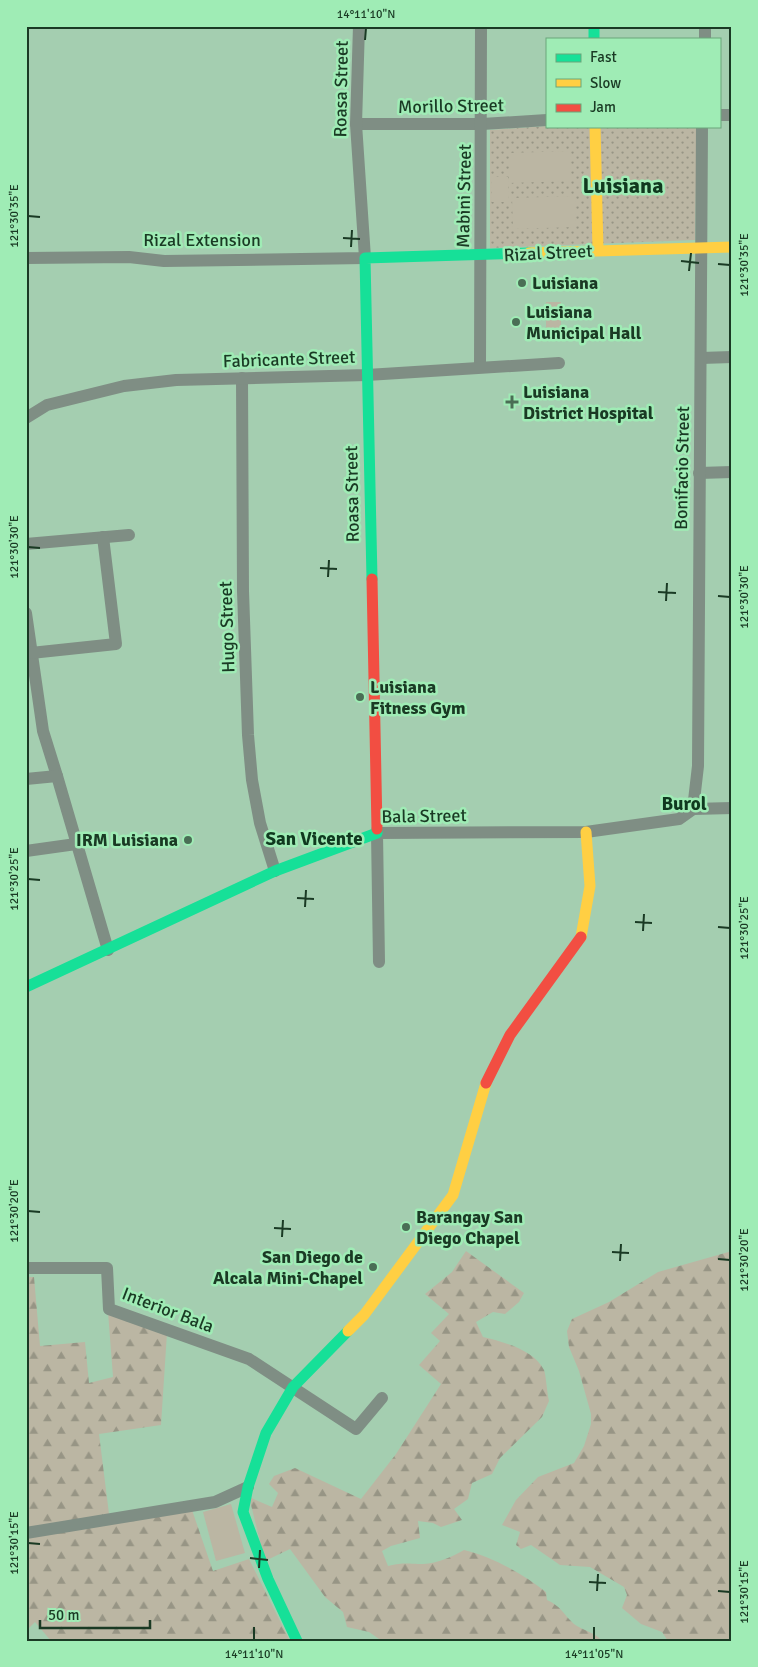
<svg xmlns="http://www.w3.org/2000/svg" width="758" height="1667" viewBox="0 0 758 1667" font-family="Signika,sans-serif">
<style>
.grass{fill:url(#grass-dots)}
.forest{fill:url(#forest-firs)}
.garden{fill:#bbb6a3}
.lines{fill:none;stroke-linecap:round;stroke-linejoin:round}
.street{stroke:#7f8e84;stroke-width:12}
.fast{stroke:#16e098;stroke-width:11}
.slow{stroke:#ffcf43;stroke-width:11}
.jam{stroke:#f24e42;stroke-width:11}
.ticks{fill:none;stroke:#1a3a24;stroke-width:2}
.poi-dot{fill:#4a6e55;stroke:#9fecb5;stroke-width:2}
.labels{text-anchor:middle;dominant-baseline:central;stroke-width:5;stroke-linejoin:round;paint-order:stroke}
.street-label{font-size:18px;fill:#1a3a24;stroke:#9fecb5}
.poi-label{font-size:18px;font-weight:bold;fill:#1a3a24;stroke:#9fecb5;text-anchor:start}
.neighbourhood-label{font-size:19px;font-weight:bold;fill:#10391f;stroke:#9fecb5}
.district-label{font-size:22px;font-weight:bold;fill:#10391f;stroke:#9fecb5}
.neatline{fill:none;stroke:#1a3a24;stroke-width:2}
.ticks-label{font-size:12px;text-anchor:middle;fill:#1a3a24}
</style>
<defs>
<pattern id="grass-dots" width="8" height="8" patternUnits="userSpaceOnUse" patternTransform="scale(1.25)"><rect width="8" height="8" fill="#bbb6a3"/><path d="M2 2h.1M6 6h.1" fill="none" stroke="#979585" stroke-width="1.8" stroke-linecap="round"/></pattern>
<pattern id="forest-firs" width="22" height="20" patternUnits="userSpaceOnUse" patternTransform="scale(1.25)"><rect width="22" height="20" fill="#bbb6a3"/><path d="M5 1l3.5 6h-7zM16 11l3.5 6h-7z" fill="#979585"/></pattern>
</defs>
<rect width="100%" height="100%" fill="#a4ceb0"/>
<polygon class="grass" points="547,126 697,126 695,240 490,248 490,130"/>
<g class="forest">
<path d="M466 1251 524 1293 519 1302 505 1314 493 1312 476 1322 483 1337C504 1342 534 1350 544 1370 546 1375 547 1393 549 1401L542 1417 500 1458 492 1474 472 1483 468 1499 454 1509 462 1520 441 1527 433 1523 418 1521 420 1538 391 1546 382 1551 388 1566C405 1562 408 1564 423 1564 438 1563 452 1557 464 1550 493 1557 523 1574 546 1592L547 1600C561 1606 563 1614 574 1624 583 1631 595 1632 602 1641H382L369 1632 347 1627 343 1612 325 1597 290 1549 265 1561 249 1497 272 1507 278 1493 269 1484 274 1476 295 1468 361 1499 396 1454 441 1384 419 1365 440 1341 431 1333 449 1314 425 1294 452 1272Z"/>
<polygon points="732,1251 732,1641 668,1641 662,1632 641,1624 622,1608 627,1595 624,1587 590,1567 560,1565 531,1545 521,1549 516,1545 520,1532 502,1525 516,1500 538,1477 574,1463 584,1446 591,1424 591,1414 579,1371 569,1347 567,1331 572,1319 609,1302 658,1272"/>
<polygon points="26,1277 34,1277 40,1346 85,1342 89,1383 113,1377 108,1312 167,1333 161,1425 99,1434 110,1522 192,1510 213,1571 249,1559 290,1641 51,1641 35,1622 26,1631"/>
</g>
<g class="garden">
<polygon points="570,151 571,181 509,183 509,153"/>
<polygon points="491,177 508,177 509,202 492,202"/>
<polygon points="575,196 576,227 513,229 512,198"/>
<rect x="546" y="302" width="15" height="27"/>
<polygon points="231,1504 245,1553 216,1561 203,1512"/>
</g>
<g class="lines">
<g class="street">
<polyline points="705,39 705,26"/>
<polyline points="719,115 732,115"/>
<polyline points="356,124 482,124 547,120"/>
<polyline points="26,258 129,257 164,261 365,258 356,124 359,26"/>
<polyline points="701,358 732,357"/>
<polyline points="480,367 481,26"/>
<polyline points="242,378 243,591 248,735 252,780 260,823 275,871"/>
<polyline points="26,418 47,405 124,386 176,380 367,375 559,363"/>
<polyline points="699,473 732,472"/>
<polyline points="26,544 129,535"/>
<polyline points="26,613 43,731 57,776"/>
<polyline points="31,653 116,644 103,537"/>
<polyline points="26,779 57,776 108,950"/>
<polyline points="693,809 698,766 702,126"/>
<polyline points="26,851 76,844"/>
<polyline points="379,962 377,833 586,832 679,819 693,809 732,808"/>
<polyline points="26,1268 107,1268 109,1309 249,1359 356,1429 382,1398"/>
<polyline points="26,1533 215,1502 248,1487"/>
</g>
<g class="fast">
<polyline points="594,26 594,39"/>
<polyline points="372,579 365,258 529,253"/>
<polyline points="26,987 275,871 377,833 377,829"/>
<polyline points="297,1641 268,1579 243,1512 248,1487 266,1433 293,1387 348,1331"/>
</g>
<g class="slow">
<polyline points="595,126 598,250"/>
<polyline points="529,253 732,247"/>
<polyline points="581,937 590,886 586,832"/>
<polyline points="348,1331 364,1315 453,1195 486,1083"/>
</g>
<g class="jam">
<polyline points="372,579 377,829"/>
<polyline points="486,1083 510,1035 581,937"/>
</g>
</g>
<path class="ticks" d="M365 40 366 28M28 216 40 217M343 238 360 239M351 247 352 230M681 261 699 263M718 264 730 265M689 271 691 253M28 547 40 548M320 568 337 569M328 577 329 560M658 592 676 593M718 596 730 597M666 601 667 583M28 879 40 880M297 898 314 899M305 907 306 890M635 922 652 923M718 927 730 928M643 931 644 914M28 1211 40 1212M274 1228 291 1229M282 1237 283 1220M612 1252 629 1253M718 1259 730 1260M620 1261 621 1244M28 1543 40 1544M250 1558 268 1560M259 1568 260 1550M589 1582 606 1583M597 1591 598 1574M718 1591 730 1592M254 1640V1627M594 1640V1627"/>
<g class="poi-dot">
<circle cx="522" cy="283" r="5"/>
<circle cx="516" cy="322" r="5"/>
<path d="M509.5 394.5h5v5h5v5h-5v5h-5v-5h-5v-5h5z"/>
<circle cx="360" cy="697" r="5"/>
<circle cx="188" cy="840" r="5"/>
<circle cx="406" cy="1227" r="5"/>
<circle cx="373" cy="1267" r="5"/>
</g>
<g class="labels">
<g class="street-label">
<text transform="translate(341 89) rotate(-89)">Roasa Street</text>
<text transform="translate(451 106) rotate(-1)">Morillo Street</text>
<text transform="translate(464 196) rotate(-89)">Mabini Street</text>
<text x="202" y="240">Rizal Extension</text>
<text transform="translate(548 253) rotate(-3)">Rizal Street</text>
<text transform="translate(289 359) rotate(-2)">Fabricante Street</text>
<text transform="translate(682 468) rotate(-89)">Bonifacio Street</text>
<text transform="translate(352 494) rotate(-91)">Roasa Street</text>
<text transform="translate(227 627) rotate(-92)">Hugo Street</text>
<text transform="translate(424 816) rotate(-1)">Bala Street</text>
<text transform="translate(168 1310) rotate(21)">Interior Bala</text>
</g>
<g class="poi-label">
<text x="532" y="283">Luisiana</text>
<text x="526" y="312">Luisiana<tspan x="526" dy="21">Municipal Hall</tspan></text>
<text x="523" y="392">Luisiana<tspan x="523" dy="21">District Hospital</tspan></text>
<text x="370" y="687">Luisiana<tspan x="370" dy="21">Fitness Gym</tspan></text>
<text x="178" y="840" text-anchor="end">IRM Luisiana</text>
<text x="416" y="1217">Barangay San<tspan x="416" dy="21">Diego Chapel</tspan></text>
<text x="363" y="1257" text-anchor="end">San Diego de<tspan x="363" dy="21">Alcala Mini-Chapel</tspan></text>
</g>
<g class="neighbourhood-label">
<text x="684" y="804">Burol</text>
<text x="314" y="839">San Vicente</text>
</g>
<g class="district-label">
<text x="623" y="185">Luisiana</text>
</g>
</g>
<rect width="758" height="1667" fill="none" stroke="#9fecb5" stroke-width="55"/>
<rect x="546" y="38" width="175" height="90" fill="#9fecb5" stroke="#6aa57b"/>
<rect x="556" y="54" width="25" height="8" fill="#16e098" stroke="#6aa57b"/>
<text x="590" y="62" font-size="15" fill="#1a3a24">Fast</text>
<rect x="556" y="79" width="25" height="8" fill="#ffcf43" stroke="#6aa57b"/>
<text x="590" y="88" font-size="15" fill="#1a3a24">Slow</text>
<rect x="556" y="104" width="25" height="8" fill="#f24e42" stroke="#6aa57b"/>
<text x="590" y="112" font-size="15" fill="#1a3a24">Jam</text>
<path d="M40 1620v8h110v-8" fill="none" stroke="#1a3a24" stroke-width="2.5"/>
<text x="48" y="1620" font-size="15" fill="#1a3a24" stroke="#9fecb5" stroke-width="4" paint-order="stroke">50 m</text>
<rect x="28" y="28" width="702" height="1612" class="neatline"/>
<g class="ticks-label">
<text x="366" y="18">14°11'10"N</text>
<text transform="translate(14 216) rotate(-90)" y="4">121°30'35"E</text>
<text transform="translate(744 265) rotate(-90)" y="4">121°30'35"E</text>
<text transform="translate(14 547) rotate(-90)" y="4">121°30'30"E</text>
<text transform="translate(744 597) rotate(-90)" y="4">121°30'30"E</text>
<text transform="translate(14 879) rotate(-90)" y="4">121°30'25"E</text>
<text transform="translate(744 928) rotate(-90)" y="4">121°30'25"E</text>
<text transform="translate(14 1211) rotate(-90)" y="4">121°30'20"E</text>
<text transform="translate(744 1260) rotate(-90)" y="4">121°30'20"E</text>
<text transform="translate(14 1543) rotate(-90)" y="4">121°30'15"E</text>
<text transform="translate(744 1592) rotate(-90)" y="4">121°30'15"E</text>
<text x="254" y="1658">14°11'10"N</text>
<text x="594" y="1658">14°11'05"N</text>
</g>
</svg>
